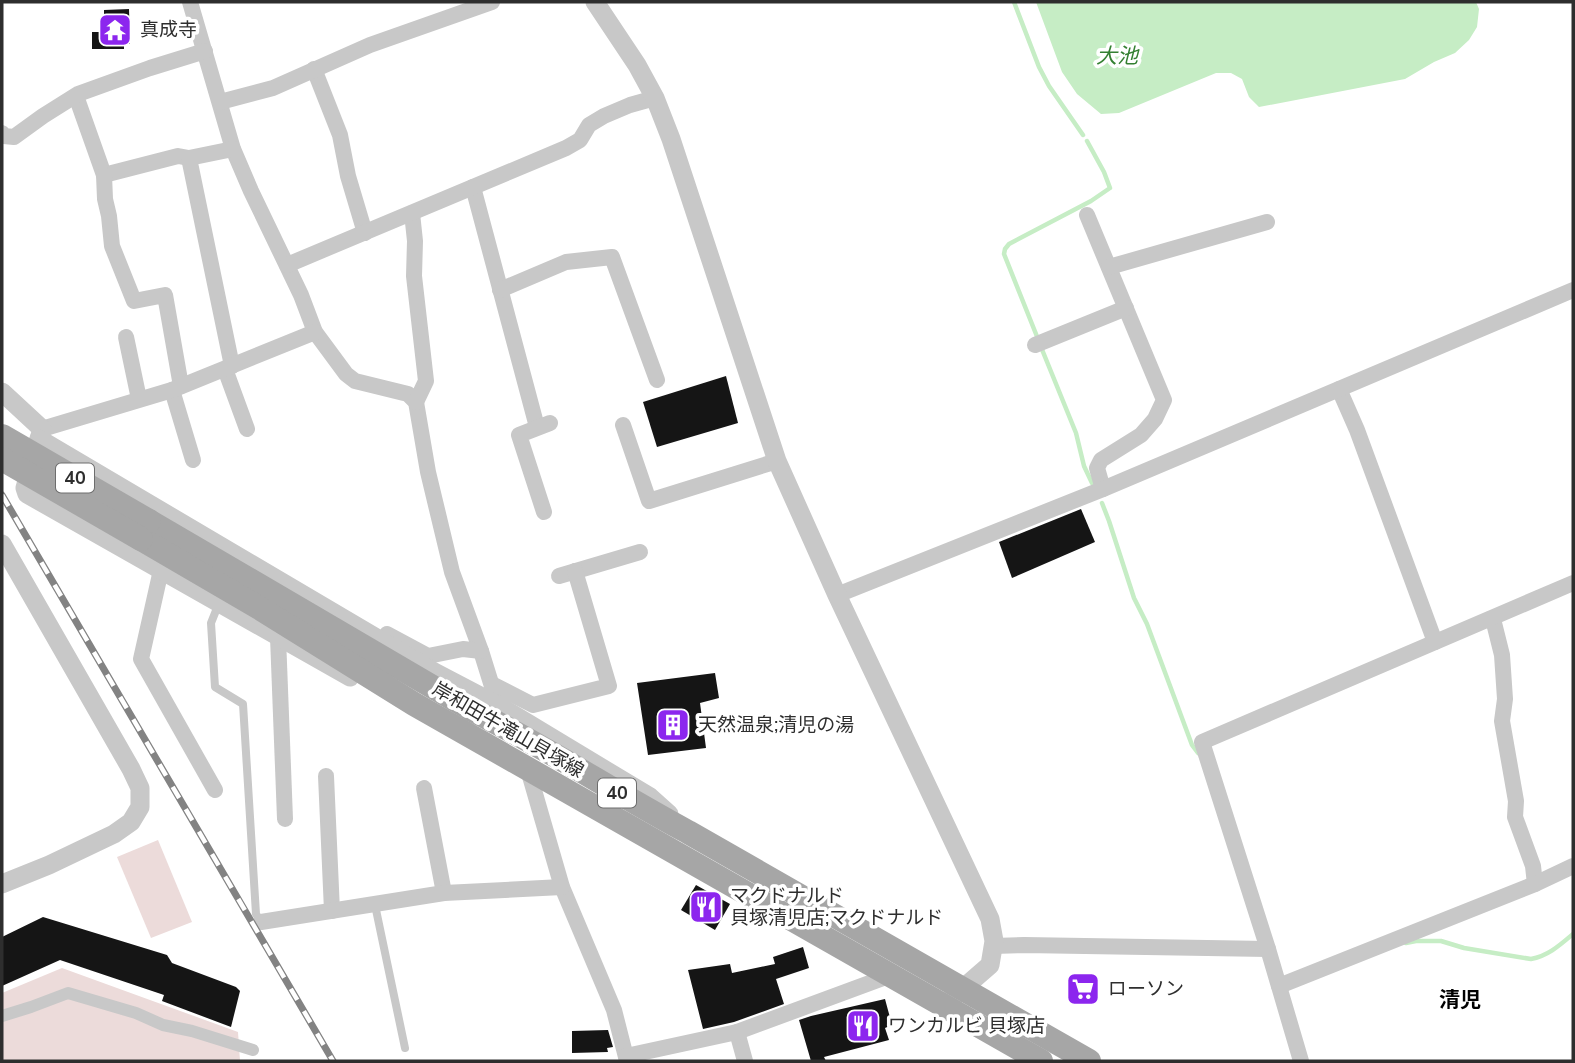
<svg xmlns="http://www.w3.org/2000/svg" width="1575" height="1063" viewBox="0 0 1575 1063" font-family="'Nunito Sans','Noto Sans JP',sans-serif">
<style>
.green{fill:#ecdbda}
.water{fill:#c6edc5}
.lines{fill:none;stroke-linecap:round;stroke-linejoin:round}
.stream{stroke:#c6edc5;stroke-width:4.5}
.building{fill:#151515}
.service{stroke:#c8c8c8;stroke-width:8}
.pedestrian{stroke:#c8c8c8;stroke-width:12}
.minor{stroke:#c8c8c8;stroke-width:16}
.tertiary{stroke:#c8c8c8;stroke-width:19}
.primary{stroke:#a6a6a6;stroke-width:24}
.rail-casing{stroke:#838383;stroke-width:7}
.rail{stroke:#fff;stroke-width:4.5;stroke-dasharray:13;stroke-linecap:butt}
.primary-bridge{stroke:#a6a6a6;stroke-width:24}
.labels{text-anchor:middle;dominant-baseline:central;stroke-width:7;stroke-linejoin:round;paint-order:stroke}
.shield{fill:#fff;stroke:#6d6d6d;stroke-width:2}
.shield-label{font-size:18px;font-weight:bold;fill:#2e2e2e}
.poi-label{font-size:19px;fill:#2e2e2e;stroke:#fff;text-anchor:start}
.street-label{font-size:19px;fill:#2e2e2e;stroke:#fff}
.water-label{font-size:21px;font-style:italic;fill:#348032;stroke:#fff}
.neighbourhood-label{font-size:21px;font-weight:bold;fill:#000;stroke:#fff}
</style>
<rect width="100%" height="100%" fill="#fff"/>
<g class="green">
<polygon points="158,840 192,922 151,938 117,857"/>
<polygon points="62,968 238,1032 240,1061 2,1061 2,993"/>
</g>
<polygon class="water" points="1036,2 1476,2 1479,9 1477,27 1469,40 1455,53 1434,62 1405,79 1259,107 1249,97 1242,79 1231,73 1216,73 1119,113 1101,114 1077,94 1062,72"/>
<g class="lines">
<g class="stream">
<polyline points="1014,2 1039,67 1049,86 1083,135"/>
<polyline points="1038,339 1004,254 1005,249 1009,244 1091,201 1110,188 1104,172 1087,141"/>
<polyline points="1041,347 1076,433 1084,466 1092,483"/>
<polyline points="1102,503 1109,521 1134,598 1147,624 1192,745 1198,753"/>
<path d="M1406 943 1416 941H1441L1464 948 1531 959C1548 956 1560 945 1573 934"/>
</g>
</g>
<g class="building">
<polygon points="129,9 130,44 124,44 124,49 92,49 92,32 104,32 104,10"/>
<polygon points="726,376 738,423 657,447 643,402"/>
<polygon points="1081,509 1095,542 1012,578 999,542"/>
<polygon points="715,673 719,698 700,703 706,748 648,755 637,683"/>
<polygon points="696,885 730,904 715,930 681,910"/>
<polygon points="43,917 167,955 172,963 236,987 240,991 231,1027 162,1001 164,995 60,960 2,986 2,937"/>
<polygon points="803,947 809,968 776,979 784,1004 734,1022 703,1029 688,970 730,964 732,973 775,964 773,957"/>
<polygon points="885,999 892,1025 885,1028 889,1040 824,1057 826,1061 811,1061 799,1020 811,1016"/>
<polygon points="608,1030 613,1047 607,1048 608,1052 572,1053 572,1031"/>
</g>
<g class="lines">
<g class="service">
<polyline points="219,603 211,623 215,687 243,704 256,914 261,922"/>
<polyline points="375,905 405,1048"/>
</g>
<polyline class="pedestrian" points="2,1016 31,1007 68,993 136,1013 163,1025 192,1031 253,1050"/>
<g class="minor">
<polyline points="190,2 233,149 251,191 301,295 315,332 346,374 355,381 408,394 416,402 428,472 452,572 481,651 500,712"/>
<polyline points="314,69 340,135 348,176 365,233"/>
<polyline points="76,96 104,175 178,156 189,158"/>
<polyline points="220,102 273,88 370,45 492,2"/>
<polyline points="2,133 4,136 14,137 43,116 78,94 150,68 205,51"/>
<polyline points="104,175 105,199 109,216 112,246 134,301 165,295 181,386"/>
<polyline points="473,187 537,427"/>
<polyline points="412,213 415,241 414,276 426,381 416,402"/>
<polyline points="1087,215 1164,400 1155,419 1141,435 1101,460 1097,468 1103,489"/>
<polyline points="287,265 566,148 580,140 589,125 604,116 630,105 655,98"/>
<polyline points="1109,267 1267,222"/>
<polyline points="500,290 566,262 612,257 657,380"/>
<polyline points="126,337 139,399"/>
<polyline points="1035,345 1126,308"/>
<polyline points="232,366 189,158 233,149"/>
<polyline points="225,369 247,429"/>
<polyline points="1339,389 1357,430 1435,642"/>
<polyline points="172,390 193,460"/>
<polyline points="623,425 649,501 777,461"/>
<polyline points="42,429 172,390 315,332"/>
<polyline points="544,512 519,435 550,423"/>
<polyline points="161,570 141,659 215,790"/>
<polyline points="559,576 640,552"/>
<polyline points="837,595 1103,489 1573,290"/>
<polyline points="1493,619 1502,655 1505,699 1502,721 1516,801 1515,817 1533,866 1535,884"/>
<polyline points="387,634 428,656 463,649 481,651"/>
<polyline points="278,637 285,819"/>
<polyline points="492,684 533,705 609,686 575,571"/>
<polyline points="527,766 562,887 614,1010 627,1061"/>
<polyline points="326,776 332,911"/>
<polyline points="424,788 444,893"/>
<polyline points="261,922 444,893 562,887"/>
<polyline points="993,946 1024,945 1268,949"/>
<polyline points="1279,986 1535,884 1573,866"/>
<polyline points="737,1032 745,1061"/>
<polyline points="626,1056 737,1032 894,974"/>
<polyline points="1301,1061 1268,949 1202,742 1573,583"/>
</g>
<g class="tertiary">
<polyline points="595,2 637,65 655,98 671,139 777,461 837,595 990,919 994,941 990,965 952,998"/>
<polyline points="2,392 42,429 25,488 27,494 350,677"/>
<polyline points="39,439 434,672 499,706 650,797 669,814"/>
<polyline points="2,544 131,769 140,788 140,807 131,822 114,834 49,865 2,884"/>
</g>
<g class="primary">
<path d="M149 521 472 710C546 747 615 793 688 832L1089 1061"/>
<polyline points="141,539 261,609 414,704 1041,1061"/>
</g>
<defs>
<polyline id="rail" points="2,495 333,1061"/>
</defs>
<use href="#rail" class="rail-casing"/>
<use href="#rail" class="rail"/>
<g class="primary-bridge">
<polyline points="2,436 149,521"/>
<polyline points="2,459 141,539"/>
</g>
</g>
<defs>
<symbol id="temple-square" viewBox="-11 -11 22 22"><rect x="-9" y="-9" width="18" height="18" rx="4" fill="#8c26ee" stroke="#fff"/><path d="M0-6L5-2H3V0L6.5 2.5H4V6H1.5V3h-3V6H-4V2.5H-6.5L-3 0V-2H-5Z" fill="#fff"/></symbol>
<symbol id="building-square" viewBox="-11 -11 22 22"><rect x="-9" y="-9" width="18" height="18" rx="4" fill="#8c26ee" stroke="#fff"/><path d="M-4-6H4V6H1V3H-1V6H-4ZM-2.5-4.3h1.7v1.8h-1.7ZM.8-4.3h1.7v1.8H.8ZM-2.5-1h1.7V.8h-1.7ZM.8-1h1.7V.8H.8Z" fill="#fff"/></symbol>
<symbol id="restaurant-square" viewBox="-11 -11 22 22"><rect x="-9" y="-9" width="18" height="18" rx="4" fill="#8c26ee" stroke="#fff"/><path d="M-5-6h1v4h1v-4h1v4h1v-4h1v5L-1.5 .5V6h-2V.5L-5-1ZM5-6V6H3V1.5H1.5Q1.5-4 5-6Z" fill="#fff"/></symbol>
<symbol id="supermarket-square" viewBox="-11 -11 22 22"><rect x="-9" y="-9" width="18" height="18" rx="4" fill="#8c26ee" stroke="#fff"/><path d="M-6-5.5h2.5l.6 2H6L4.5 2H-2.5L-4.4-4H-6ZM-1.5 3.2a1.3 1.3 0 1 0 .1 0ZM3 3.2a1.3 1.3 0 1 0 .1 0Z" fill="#fff"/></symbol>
</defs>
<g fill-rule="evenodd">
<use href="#temple-square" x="96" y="11" width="38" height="38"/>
<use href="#building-square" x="654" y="706" width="38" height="38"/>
<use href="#restaurant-square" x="687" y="888" width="38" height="38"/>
<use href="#supermarket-square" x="1064" y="970" width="38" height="38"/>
<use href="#restaurant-square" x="844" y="1007" width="38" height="38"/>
</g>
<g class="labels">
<g class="shield">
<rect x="56" y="463.5" width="38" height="29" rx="5"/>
<rect x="598" y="778.5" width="38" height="29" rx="5"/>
</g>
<g class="shield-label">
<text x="75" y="478">40</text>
<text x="617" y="793">40</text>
</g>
<g class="poi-label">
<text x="140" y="30">真成寺</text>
<text x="698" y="725">天然温泉;清児の湯</text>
<text x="730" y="896">マクドナルド<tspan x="730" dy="22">貝塚清児店;マクドナルド</tspan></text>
<text x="1108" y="989">ローソン</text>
<text x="888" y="1026">ワンカルビ 貝塚店</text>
</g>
<g class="street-label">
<text transform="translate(508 730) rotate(30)">岸和田牛滝山貝塚線</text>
</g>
<g class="water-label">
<text x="1117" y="56">大池</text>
</g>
<g class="neighbourhood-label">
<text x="1460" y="1000">清児</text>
</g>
</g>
<rect width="1575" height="1063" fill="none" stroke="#2e2e2e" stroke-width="7"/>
</svg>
